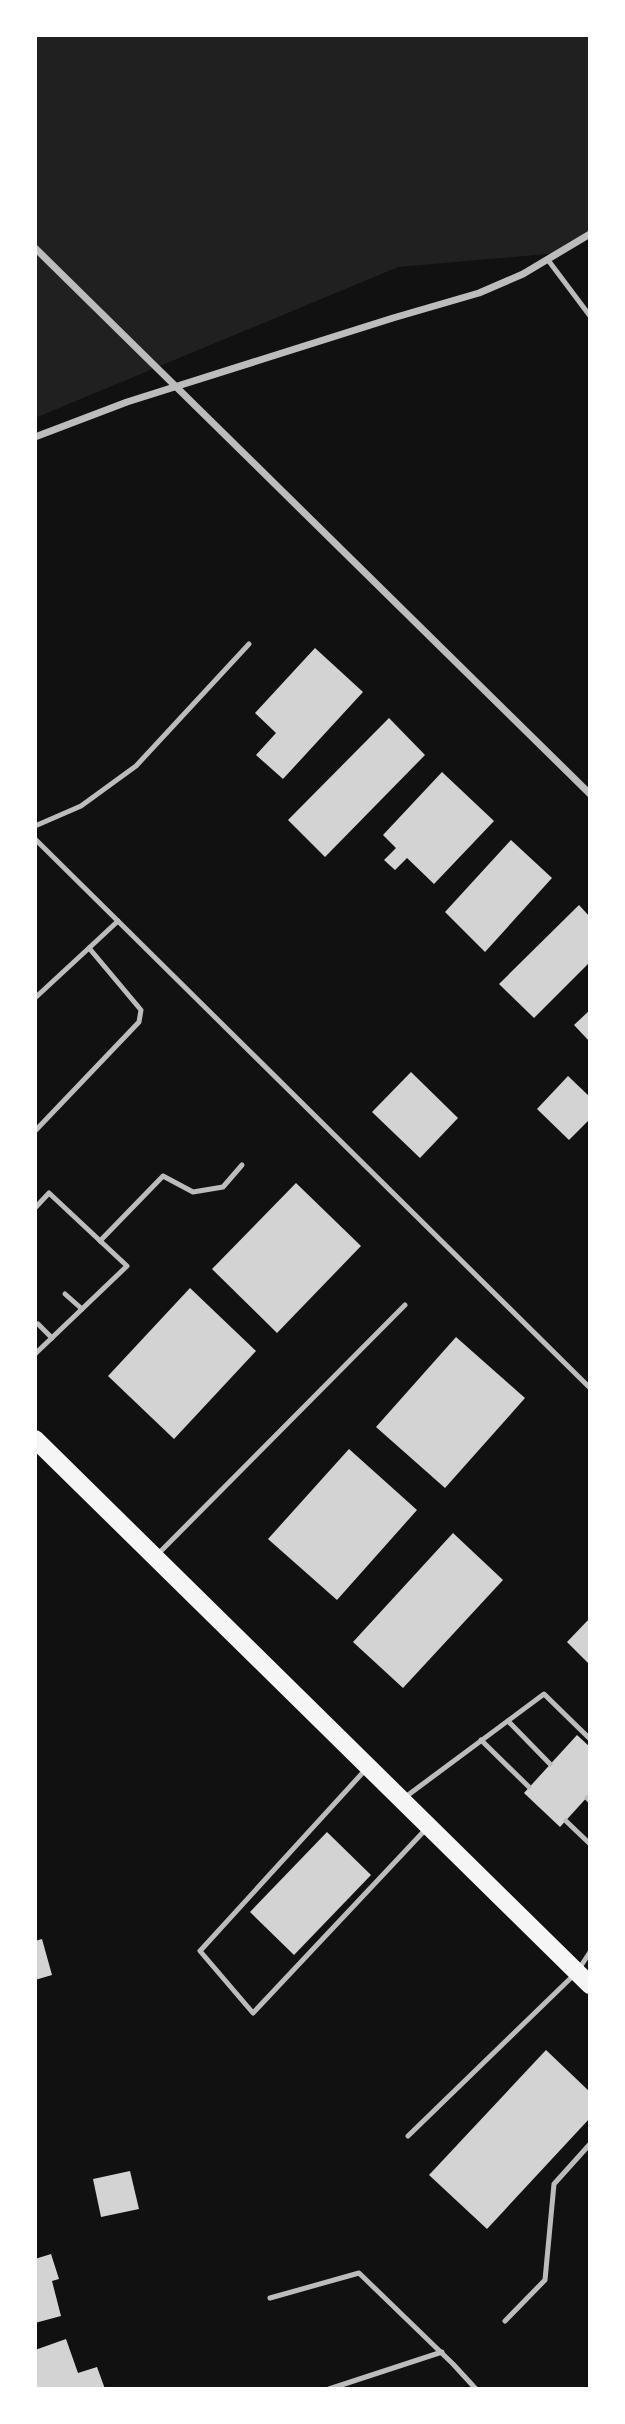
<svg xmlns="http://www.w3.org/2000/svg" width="625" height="2424" viewBox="0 0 625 2424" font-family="'Archivo Narrow',sans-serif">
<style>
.green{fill:#202020}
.building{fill:#d3d3d3}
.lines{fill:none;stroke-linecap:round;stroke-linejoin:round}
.service{stroke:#bcbcbc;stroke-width:5}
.minor{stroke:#bcbcbc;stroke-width:7}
.primary{stroke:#f5f5f5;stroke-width:18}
</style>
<rect width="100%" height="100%" fill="#111"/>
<polygon class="green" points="39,35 590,35 590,232 558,253 398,267 35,418 35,37"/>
<g class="building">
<polygon points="315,648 363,692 283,779 256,755 276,733 255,713"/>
<polygon points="389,718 425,755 325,857 288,820"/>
<polygon points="442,772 494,821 434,884 407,858 395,870 384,860 396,848 383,835"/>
<polygon points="511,840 552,878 485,952 445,912"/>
<polygon points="579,905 590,917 590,962 534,1018 499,984"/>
<polygon points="590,1010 590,1042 574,1025"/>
<polygon points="411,1072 458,1118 420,1158 372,1112"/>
<polygon points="568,1076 590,1097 590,1119 569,1140 537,1109"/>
<polygon points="296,1183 361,1246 277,1333 212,1269"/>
<polygon points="190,1288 256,1351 174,1439 108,1376"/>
<polygon points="456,1337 525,1398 445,1488 376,1427"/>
<polygon points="349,1449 417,1510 337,1600 268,1539"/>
<polygon points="453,1533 503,1580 403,1688 353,1642"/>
<polygon points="590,1618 590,1665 567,1642"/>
<polygon points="577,1735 590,1747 590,1794 560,1827 524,1793"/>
<polygon points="327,1832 371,1875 294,1955 250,1912"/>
<polygon points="42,1939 52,1975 35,1980 35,1941"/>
<polygon points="546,2050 590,2092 590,2118 487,2229 429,2175"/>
<polygon points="130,2171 139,2209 101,2217 93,2179"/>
<polygon points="51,2254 59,2279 52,2281 61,2316 35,2323 35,2259"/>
<polygon points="66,2339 78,2373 97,2367 105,2389 35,2389 35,2350"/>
</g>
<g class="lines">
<g class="service">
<polyline points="548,260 590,316"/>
<polyline points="35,826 81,806 136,766 249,644"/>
<polyline points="35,839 590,1388"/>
<polyline points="89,948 118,921"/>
<polyline points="35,998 89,948 141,1010 139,1022 35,1131"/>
<polyline points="35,1208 49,1193 127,1266 35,1354"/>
<polyline points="100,1241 163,1176 193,1192 223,1187 242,1165"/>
<polyline points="65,1294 82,1309"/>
<polyline points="38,1324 52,1338"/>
<polyline points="157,1555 405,1305"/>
<polyline points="508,1721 550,1764"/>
<polyline points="481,1740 529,1787"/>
<polyline points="367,1768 200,1951 253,2013 426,1829"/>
<polyline points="404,1798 544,1694 590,1739"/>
<polyline points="587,1798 590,1801"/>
<polyline points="566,1821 590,1844"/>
<polyline points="408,2136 577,1972 590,1952"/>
<polyline points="270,2298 359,2273 453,2364 476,2389"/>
<polyline points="505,2321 545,2280 554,2184 590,2144"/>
<polyline points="329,2389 442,2352"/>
</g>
<g class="minor">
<polyline points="35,248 590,794"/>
<polyline points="35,437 127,402 393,318 479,293 523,274 590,234"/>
</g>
<polyline class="primary" points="35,1439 590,1985"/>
</g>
<rect width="625" height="2424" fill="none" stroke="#ffffff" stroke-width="74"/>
</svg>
